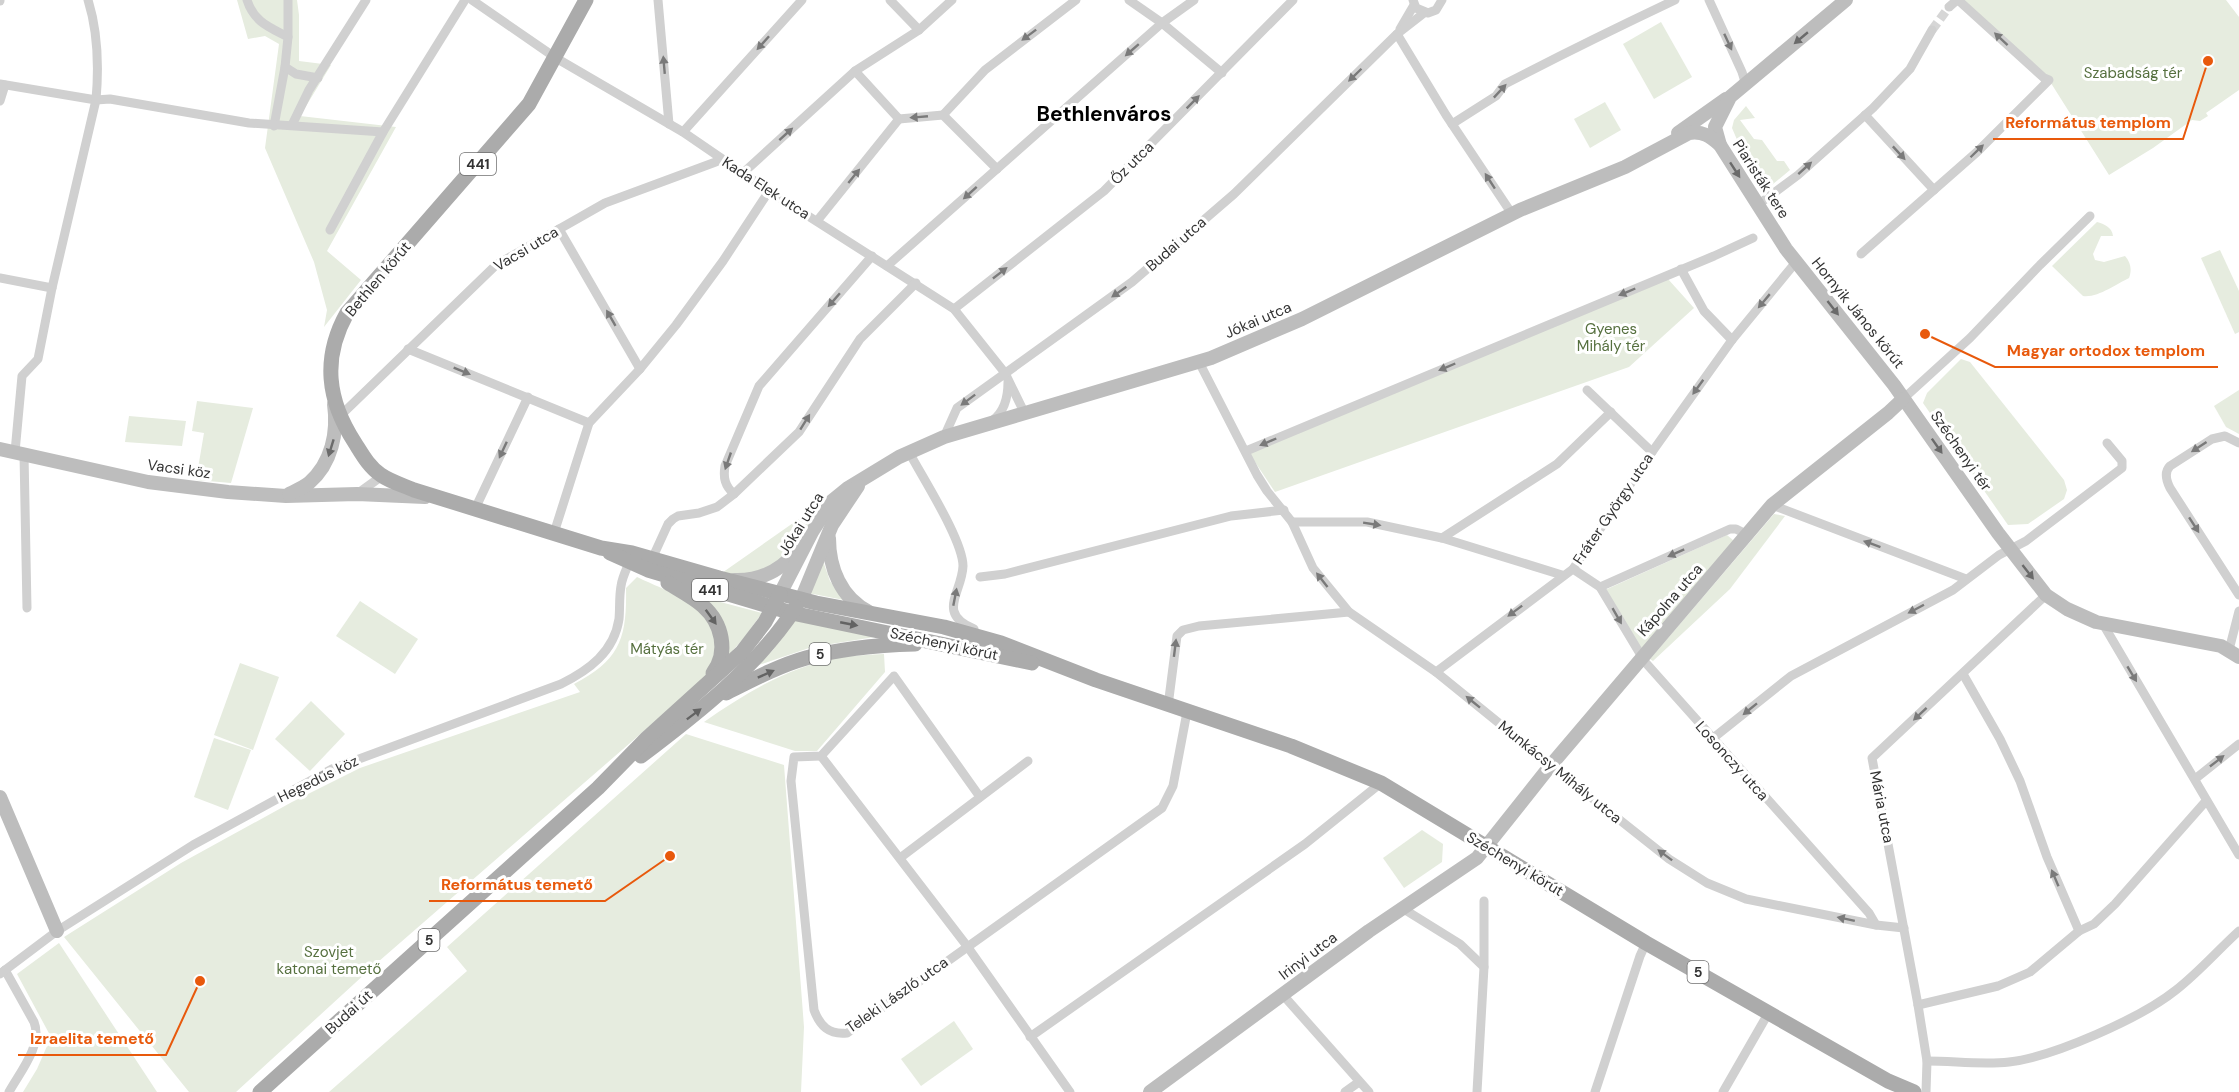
<svg xmlns="http://www.w3.org/2000/svg" width="2239" height="1092" viewBox="0 0 2239 1092" font-family="'DM Sans',sans-serif">
<style>
.green{fill:#e6ecdf}
.lines{fill:none;stroke-linecap:round;stroke-linejoin:round}
.street-tunnel{stroke:#d6d6d6;stroke-width:9;stroke-dasharray:9 4.5;stroke-linecap:butt}
.street{stroke:#d0d0d0;stroke-width:9}
.secondary{stroke:#bdbdbd;stroke-width:14}
.primary{stroke:#ababab;stroke-width:15}
.oneway{fill:#7a7a7a}
.oneway2{fill:#6a6a6a}
.oneway3{fill:#636363}
.labels{text-anchor:middle;dominant-baseline:central;stroke-width:6;stroke-linejoin:round;paint-order:stroke}
.shield{fill:#fff;stroke:#707070;stroke-width:1.5}
.shield-label{font-size:14px;font-weight:bold;fill:#333}
.park-label{font-size:15px;fill:#56703f;stroke:#fff}
.street-label{font-size:15px;fill:#333;stroke:#fff}
.district-label{font-size:21px;font-weight:bold;fill:#000;stroke:#fff}
.leader{fill:none;stroke:#e8590c;stroke-width:2}
.callout-dot{fill:#e8590c;stroke:#fff;stroke-width:2}
.callout-label{font-size:16px;text-anchor:middle;font-weight:bold;fill:#e8590c;stroke:#fff;stroke-width:6;stroke-linejoin:round;paint-order:stroke}
</style>
<rect width="100%" height="100%" fill="#fff"/>
<g class="green">
<polygon points="237,0 297,0 299,15 299,61 331,65 300,116 396,127 327,251 361,280 324,327 327,310 314,262 265,148 279,44 265,36 248,39"/>
<polygon points="1958,0 2226,0 2239,17 2239,90 2206,113 2208,116 2200,121 2192,120 2153,148 2109,175 2049,80"/>
<polygon points="1661,22 1692,77 1654,99 1623,44"/>
<polygon points="1605,102 1621,130 1590,148 1574,119"/>
<polygon points="1746,106 1755,118 1740,120 1754,139 1762,140 1777,161 1784,161 1790,170 1767,189 1738,142 1732,128 1734,120"/>
<path d="M2097 222C2104 224 2112 227 2113 236H2101L2093 254 2095 260 2104 262 2125 256C2131 263 2132 270 2129 278 2116 284 2098 298 2083 296L2052 266Z"/>
<polygon points="2220,250 2239,291 2239,332 2235,334 2201,258"/>
<polygon points="1668,279 1694,308 1629,367 1275,492 1249,453"/>
<polygon points="1961,359 1970,362 2064,480 2067,490 2064,499 2028,524 2008,525 1923,403 1927,393"/>
<polygon points="2239,390 2239,434 2226,427 2214,406"/>
<polygon points="197,401 253,408 231,483 196,480 204,433 192,431"/>
<polygon points="129,416 186,421 182,446 125,442"/>
<path d="M806 514 813 519C798 545 783 567 752 574 742 576 729 574 719 575Z"/>
<polygon points="1774,514 1785,516 1730,589 1653,661 1650,659"/>
<polygon points="1727,535 1734,541 1642,650 1605,590"/>
<polygon points="822,558 830,581 844,600 808,593"/>
<path d="M637 577C666 591 717 607 716 647 715 658 710 667 706 677L378 962 236 1092H189L64 937 181 863 292 802 360 768 580 692 574 684C620 660 627 638 626 588Z"/>
<polygon points="709,599 762,613 744,638 725,659 707,604"/>
<polygon points="360,601 418,639 395,674 336,636"/>
<polygon points="795,619 881,636 812,647 756,666 773,650"/>
<path d="M884 654 885 672 817 751H795L704 722C747 692 790 666 842 657 856 655 870 655 884 654Z"/>
<polygon points="240,663 279,677 253,750 214,735"/>
<polygon points="311,701 345,734 310,771 275,739"/>
<polygon points="686,734 784,765 804,1027 801,1092 329,1092 467,971 447,947"/>
<polygon points="214,738 251,750 228,810 194,797"/>
<polygon points="1422,830 1443,844 1442,862 1404,888 1383,858"/>
<polygon points="59,943 157,1092 23,1092 37,1069 51,1037 17,974"/>
<polygon points="954,1021 973,1049 921,1086 901,1059"/>
</g>
<g class="lines">
<polyline class="street-tunnel" points="1932,30 1949,7"/>
<g class="street">
<path d="M247 0C254 22 269 27 288 37L285 67 274 126"/>
<polyline points="288,0 288,37"/>
<polyline points="472,0 556,58 683,132 769,191 954,309 1005,373 1024,412"/>
<polyline points="658,0 669,124"/>
<polyline points="890,0 919,30"/>
<polyline points="1129,0 1162,23 1222,73"/>
<polyline points="1413,0 1416,8 1428,13 1436,10 1442,0"/>
<polyline points="1709,0 1742,72 1746,85"/>
<polyline points="0,1 0,0"/>
<polyline points="1949,7 1957,0"/>
<polyline points="1400,29 1414,5"/>
<polyline points="1397,34 1446,115 1512,214"/>
<polyline points="285,67 296,74 318,78"/>
<polyline points="855,71 899,119 943,115 997,169"/>
<polyline points="0,84 96,100 110,99 249,123 383,132"/>
<polyline points="0,101 5,85"/>
<polyline points="943,115 985,70 1076,0"/>
<polyline points="1865,115 1934,190"/>
<path d="M1452 124 1496 96 1505 84C1561 55 1618 27 1675 0"/>
<polyline points="292,125 309,90 366,0"/>
<polyline points="683,132 802,0"/>
<polyline points="743,173 855,71 919,30 952,0"/>
<polyline points="1759,204 1798,175 1873,108 1910,69 1932,30"/>
<polyline points="817,221 899,119"/>
<polyline points="559,229 640,369"/>
<polyline points="330,230 383,132 465,0"/>
<polyline points="1861,254 1977,152 2049,80 2044,78 1958,0"/>
<polyline points="887,266 1162,23 1194,0"/>
<polyline points="1681,269 1704,311 1732,340"/>
<polyline points="0,278 52,288"/>
<polyline points="954,309 1104,191 1293,0"/>
<polyline points="408,349 589,423"/>
<polyline points="1199,362 1257,475 1267,491 1292,522 1313,568 1349,612 1436,672 1558,771 1669,859 1707,883 1746,899 1876,925 1904,928"/>
<polyline points="1587,390 1652,452"/>
<polyline points="1903,399 1970,338 2040,265 2090,216"/>
<polyline points="340,416 496,265 605,203 721,160"/>
<path d="M993 420C1005 411 1008 396 1008 382"/>
<polyline points="944,437 957,408 1132,282 1234,194 1397,34 1424,13"/>
<path d="M2239 443 2225 436 2212 439 2170 466C2164 472 2166 480 2170 488L2239 595"/>
<polyline points="1246,451 1714,256 1753,238"/>
<path d="M15 452 22 376 38 359 52 288 96 100C99 66 98 32 88 0"/>
<path d="M909 452C922 477 963 540 963 566 962 593 936 613 974 629"/>
<polyline points="24,454 27,608"/>
<polyline points="357,494 382,476"/>
<path d="M734 494C725 486 723 478 725 466L759 386 872 256"/>
<polyline points="1772,505 1966,579"/>
<polyline points="475,509 528,397"/>
<polyline points="1292,522 1367,522 1442,538 1562,575"/>
<polyline points="554,533 589,423 640,369 676,325 723,261 769,191"/>
<polyline points="1442,538 1557,464 1611,412"/>
<polyline points="652,559 668,524 673,519 678,516 699,513 717,507 734,494 799,432 860,339 916,283"/>
<polyline points="1573,569 1600,587 1645,662 1869,913 1876,925"/>
<polyline points="980,577 1005,574 1231,516 1284,510"/>
<polyline points="1600,587 1730,529 1736,529 1748,535"/>
<polyline points="2103,624 2239,855"/>
<polyline points="2229,650 2239,611"/>
<polyline points="1436,672 1573,569 1652,452 1732,340 1796,262"/>
<polyline points="1963,674 2000,739 2020,781 2047,857 2079,931"/>
<polyline points="1168,706 1177,636 1183,630 1199,626 1349,612"/>
<polyline points="1712,739 1791,676 1953,590 1999,555 2026,541 2122,468 2122,461 2107,443"/>
<polyline points="821,756 967,946 1070,1092"/>
<polyline points="2195,779 2239,744"/>
<path d="M980 797 894 676 821 756 794 757 791 781 814 1010C820 1026 829 1035 847 1033L1162 808 1173 786 1187 712"/>
<polyline points="900,858 1028,761"/>
<polyline points="1402,908 1460,944 1484,967"/>
<path d="M5 970 34 1022C43 1045 20 1072 9 1092"/>
<path d="M0 974 57 931 193 845 332 769 561 684C589 670 614 652 619 619 620 608 619 597 621 586 622 578 626 570 629 563"/>
<polyline points="1283,995 1369,1092"/>
<polyline points="1918,1005 1998,986 2030,972 2079,931 2094,924 2115,904 2206,801"/>
<polyline points="1030,1037 1305,844 1381,783"/>
<path d="M1927 1061C1954 1061 1982 1065 2009 1062 2053 1057 2141 1018 2176 990 2198 973 2218 950 2239 931"/>
<polyline points="1345,1092 1359,1082"/>
<polyline points="1477,1092 1484,967 1484,901"/>
<polyline points="1595,1092 1640,956 1646,943"/>
<polyline points="1723,1092 1769,1012"/>
<polyline points="1926,1092 1927,1061 1918,1005 1872,758 2046,595"/>
</g>
<g class="secondary">
<polyline points="1678,133 1726,99"/>
<polyline points="1720,145 1715,127 1730,97 1846,0"/>
<polyline points="0,449 148,482 228,492 286,496 357,494 425,497"/>
<path d="M289 494C295 491 304 487 309 483 332 463 338 432 334 404"/>
<path d="M829 538C829 568 841 598 869 612"/>
<path d="M734 580C759 581 780 571 796 552"/>
<path d="M780 594 812 532 832 501 848 488 899 457 944 437 1211 358 1302 319 1520 210 1625 167 1689 133C1703 131 1710 136 1720 145L1786 249 1894 385 1998 533 2046 595 2067 609 2096 622 2221 646 2239 657"/>
<polyline points="801,600 832,525 858,486"/>
<polyline points="0,797 57,931"/>
<polyline points="1150,1092 1369,931 1477,858 1551,765 1772,505 1888,413 1903,399"/>
</g>
<g class="primary">
<path d="M586 0 529 104 347 313C322 358 327 400 355 443 362 454 369 467 381 475 391 482 403 485 414 490L601 548 632 553 719 578 816 603 944 627 1001 643 1096 680 1291 746 1381 783 1646 943 1888 1081 1914 1092"/>
<polyline points="610,553 648,570 792,613 1032,663"/>
<path d="M668 583C679 590 693 597 703 606 722 623 729 652 713 673"/>
<path d="M726 693C752 680 778 666 806 658 842 648 878 645 915 644"/>
<path d="M641 756C698 713 757 667 796 607"/>
<polyline points="260,1092 598,788 647,738 742,652 765,622 780,594"/>
</g>
</g>
<defs><path id="oneway-solid" d="M-6-.8H1V-3.2L6.5 0L1 3.2V.8H-6Z" transform="scale(1.5)"/></defs>
<g class="oneway">
<use href="#oneway-solid" transform="translate(1029 35) rotate(143)"/>
<use href="#oneway-solid" transform="translate(2001 39) rotate(-137)"/>
<use href="#oneway-solid" transform="translate(1728 42) rotate(65)"/>
<use href="#oneway-solid" transform="translate(763 43) rotate(132)"/>
<use href="#oneway-solid" transform="translate(1132 50) rotate(139)"/>
<use href="#oneway-solid" transform="translate(664 65) rotate(-95)"/>
<use href="#oneway-solid" transform="translate(1355 75) rotate(136)"/>
<use href="#oneway-solid" transform="translate(1500 91) rotate(-47)"/>
<use href="#oneway-solid" transform="translate(1193 102) rotate(-45)"/>
<use href="#oneway-solid" transform="translate(919 117) rotate(175)"/>
<use href="#oneway-solid" transform="translate(786 134) rotate(-42)"/>
<use href="#oneway-solid" transform="translate(1977 151) rotate(-44)"/>
<use href="#oneway-solid" transform="translate(1899 153) rotate(47)"/>
<use href="#oneway-solid" transform="translate(1805 168) rotate(-42)"/>
<use href="#oneway-solid" transform="translate(854 176) rotate(-51)"/>
<use href="#oneway-solid" transform="translate(1490 181) rotate(-123)"/>
<use href="#oneway-solid" transform="translate(970 193) rotate(138)"/>
<use href="#oneway-solid" transform="translate(1000 273) rotate(-38)"/>
<use href="#oneway-solid" transform="translate(1119 292) rotate(145)"/>
<use href="#oneway-solid" transform="translate(1627 292) rotate(157)"/>
<use href="#oneway-solid" transform="translate(834 300) rotate(131)"/>
<use href="#oneway-solid" transform="translate(1764 301) rotate(130)"/>
<use href="#oneway-solid" transform="translate(611 318) rotate(-120)"/>
<use href="#oneway-solid" transform="translate(1447 367) rotate(157)"/>
<use href="#oneway-solid" transform="translate(462 371) rotate(22)"/>
<use href="#oneway-solid" transform="translate(1698 387) rotate(126)"/>
<use href="#oneway-solid" transform="translate(968 400) rotate(143)"/>
<use href="#oneway-solid" transform="translate(805 422) rotate(-58)"/>
<use href="#oneway-solid" transform="translate(1268 442) rotate(157)"/>
<use href="#oneway-solid" transform="translate(2199 447) rotate(147)"/>
<use href="#oneway-solid" transform="translate(503 450) rotate(115)"/>
<use href="#oneway-solid" transform="translate(728 461) rotate(109)"/>
<use href="#oneway-solid" transform="translate(1372 524) rotate(9)"/>
<use href="#oneway-solid" transform="translate(2194 525) rotate(57)"/>
<use href="#oneway-solid" transform="translate(1872 544) rotate(-160)"/>
<use href="#oneway-solid" transform="translate(1676 553) rotate(156)"/>
<use href="#oneway-solid" transform="translate(1322 580) rotate(-128)"/>
<use href="#oneway-solid" transform="translate(955 597) rotate(-79)"/>
<use href="#oneway-solid" transform="translate(1916 609) rotate(152)"/>
<use href="#oneway-solid" transform="translate(1515 611) rotate(143)"/>
<use href="#oneway-solid" transform="translate(1617 616) rotate(60)"/>
<use href="#oneway-solid" transform="translate(1175 648) rotate(-83)"/>
<use href="#oneway-solid" transform="translate(2132 674) rotate(59)"/>
<use href="#oneway-solid" transform="translate(1473 702) rotate(-141)"/>
<use href="#oneway-solid" transform="translate(1750 709) rotate(141)"/>
<use href="#oneway-solid" transform="translate(1920 714) rotate(137)"/>
<use href="#oneway-solid" transform="translate(2217 761) rotate(-38)"/>
<use href="#oneway-solid" transform="translate(1665 855) rotate(-143)"/>
<use href="#oneway-solid" transform="translate(2055 878) rotate(-113)"/>
<use href="#oneway-solid" transform="translate(1846 919) rotate(-168)"/>
</g>
<g class="oneway2">
<use href="#oneway-solid" transform="translate(1801 38) rotate(140)"/>
<use href="#oneway-solid" transform="translate(1735 170) rotate(57)"/>
<use href="#oneway-solid" transform="translate(1833 308) rotate(52)"/>
<use href="#oneway-solid" transform="translate(1937 446) rotate(55)"/>
<use href="#oneway-solid" transform="translate(331 448) rotate(107)"/>
<use href="#oneway-solid" transform="translate(2028 572) rotate(52)"/>
</g>
<g class="oneway3">
<use href="#oneway-solid" transform="translate(711 617) rotate(54)"/>
<use href="#oneway-solid" transform="translate(849 624) rotate(11)"/>
<use href="#oneway-solid" transform="translate(766 674) rotate(-24)"/>
<use href="#oneway-solid" transform="translate(694 714) rotate(-37)"/>
</g>
<g class="labels">
<g class="shield">
<rect x="460" y="153" width="36" height="22" rx="4.5"/>
<rect x="692" y="579" width="36" height="22" rx="4.5"/>
<rect x="809.5" y="643" width="21" height="22" rx="4.5"/>
<rect x="418.5" y="929" width="21" height="22" rx="4.5"/>
<rect x="1687.5" y="961" width="21" height="22" rx="4.5"/>
</g>
<g class="shield-label">
<text x="478" y="164">441</text>
<text x="710" y="590">441</text>
<text x="820" y="654">5</text>
<text x="429" y="940">5</text>
<text x="1698" y="972">5</text>
</g>
<g class="park-label">
<text x="2133" y="73">Szabadság tér</text>
<text x="1611" y="329">Gyenes<tspan x="1611" dy="17">Mihály tér</tspan></text>
<text x="667" y="649">Mátyás tér</text>
<text x="329" y="952">Szovjet<tspan x="329" dy="17">katonai temető</tspan></text>
</g>
<g class="street-label">
<text transform="translate(1132 163) rotate(-45)">Őz utca</text>
<text transform="translate(1761 179) rotate(57)">Piaristák tere</text>
<text transform="translate(766 188) rotate(33)">Kada Elek utca</text>
<text transform="translate(1176 244) rotate(-41)">Budai utca</text>
<text transform="translate(526 249) rotate(-31)">Vacsi utca</text>
<text transform="translate(378 279) rotate(-50)">Bethlen körút</text>
<text transform="translate(1858 313) rotate(51)">Hornyik János körút</text>
<text transform="translate(1258 320) rotate(-23)">Jókai utca</text>
<text transform="translate(1961 451) rotate(55)">Széchenyi tér</text>
<text transform="translate(179 469) rotate(8)">Vacsi köz</text>
<text transform="translate(1613 509) rotate(-56)">Fráter György utca</text>
<text transform="translate(801 524) rotate(-58)">Jókai utca</text>
<text transform="translate(1670 600) rotate(-49)">Kápolna utca</text>
<text transform="translate(944 644) rotate(12)">Széchenyi körút</text>
<text transform="translate(1732 761) rotate(48)">Losonczy utca</text>
<text transform="translate(1560 772) rotate(39)">Munkácsy Mihály utca</text>
<text transform="translate(318 779) rotate(-26)">Hegedűs köz</text>
<text transform="translate(1882 807) rotate(79)">Mária utca</text>
<text transform="translate(1515 864) rotate(31)">Széchenyi körút</text>
<text transform="translate(1308 956) rotate(-37)">Irinyi utca</text>
<text transform="translate(897 995) rotate(-35)">Teleki László utca</text>
<text transform="translate(349 1012) rotate(-42)">Budai út</text>
</g>
<g class="district-label">
<text x="1104" y="114">Bethlenváros</text>
</g>
</g>
<path class="leader" d="M2208 61L2183 139H1993M1925 334L1995 367H2218M670 856L605 901H429M200 981L166 1055H18"/>
<g class="callout-dot">
<circle cx="2208" cy="61" r="6"/>
<circle cx="1925" cy="334" r="6"/>
<circle cx="670" cy="856" r="6"/>
<circle cx="200" cy="981" r="6"/>
</g>
<g class="callout-label">
<text x="2088" y="128">Református templom</text>
<text x="2106" y="356">Magyar ortodox templom</text>
<text x="517" y="890">Református temető</text>
<text x="92" y="1044">Izraelita temető</text>
</g>
</svg>
